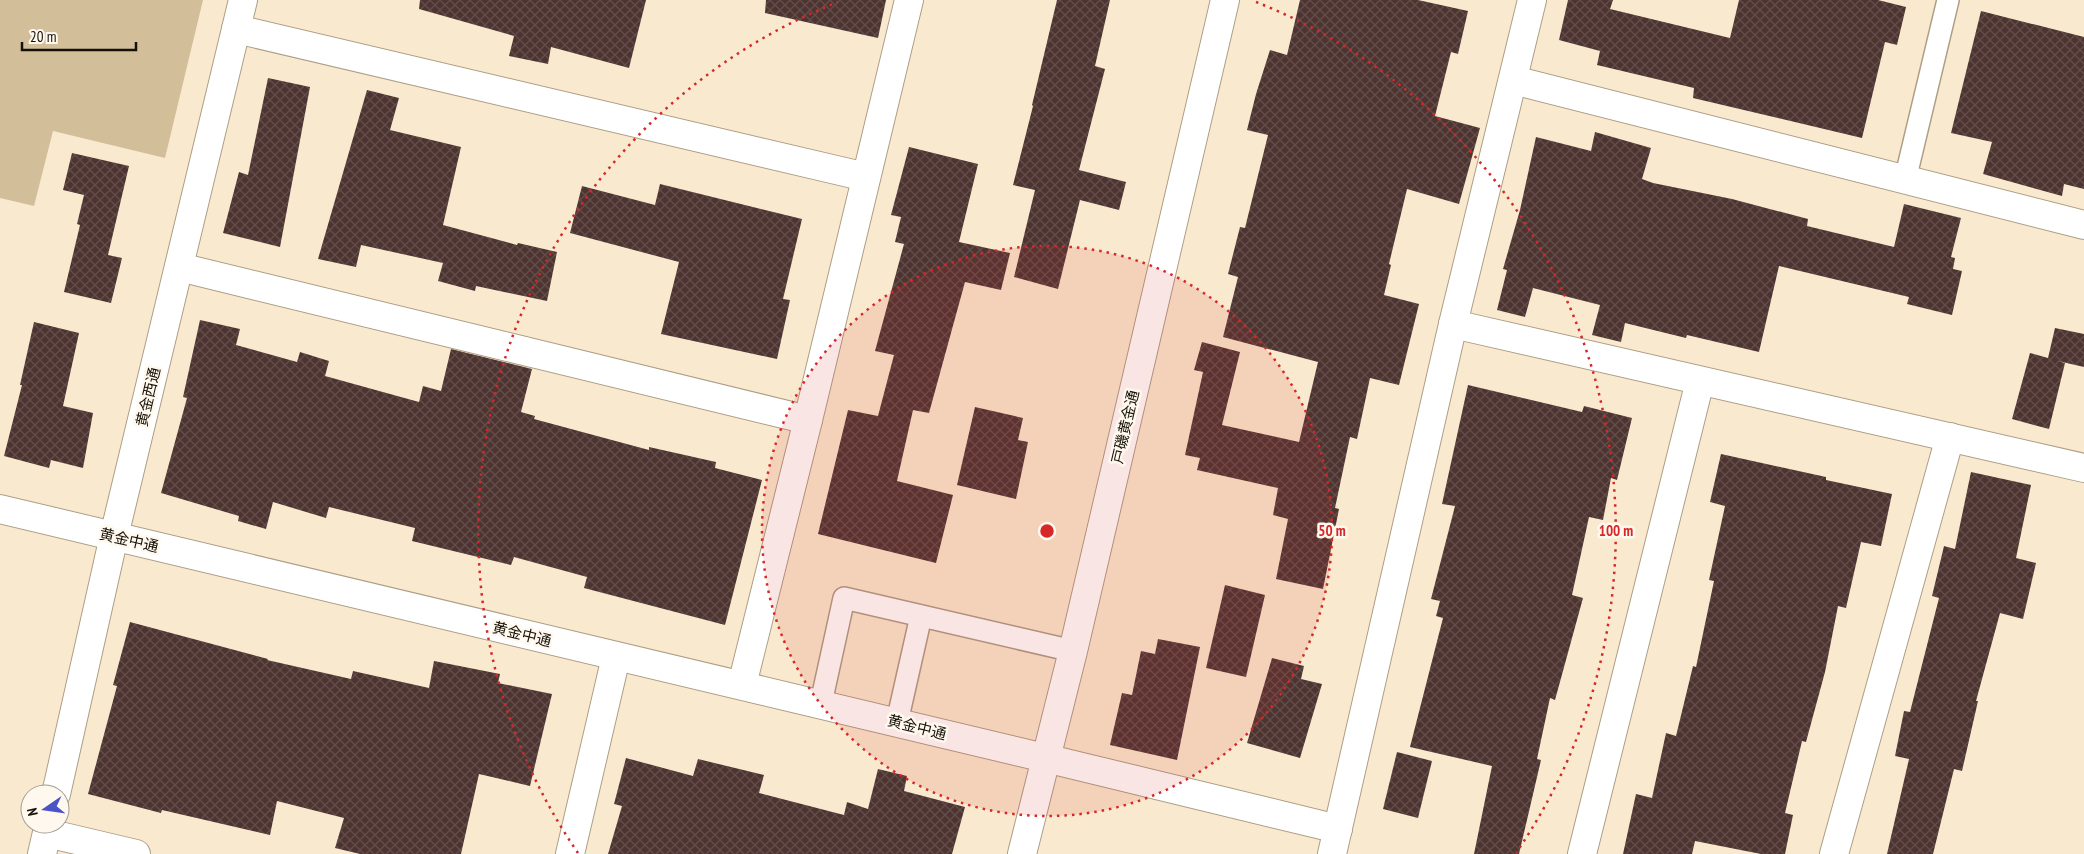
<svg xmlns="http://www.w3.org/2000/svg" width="2084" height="854" viewBox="0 0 2084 854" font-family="'PT Sans Narrow','Noto Sans JP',sans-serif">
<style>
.green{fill:#d3be9a}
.building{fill:url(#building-cross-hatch)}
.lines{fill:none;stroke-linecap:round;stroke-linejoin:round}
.lane-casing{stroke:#ad9e86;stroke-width:24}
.street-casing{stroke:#ad9e86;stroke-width:30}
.secondary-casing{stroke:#ad9e86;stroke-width:30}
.lane{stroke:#fff;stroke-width:21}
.street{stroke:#fff;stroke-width:28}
.secondary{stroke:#fff;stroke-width:28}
.ring{fill:none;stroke:#d62828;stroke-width:2.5;stroke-dasharray:2.5 5}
.labels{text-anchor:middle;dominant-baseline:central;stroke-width:5;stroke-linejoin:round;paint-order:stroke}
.street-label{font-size:15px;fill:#161108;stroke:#fff8ee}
.centre{fill:#d62828;stroke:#fff8ee;stroke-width:2.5}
.ring-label{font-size:15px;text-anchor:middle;font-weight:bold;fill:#d62828;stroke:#fff8ee;stroke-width:5;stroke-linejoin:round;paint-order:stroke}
</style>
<defs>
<pattern id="building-cross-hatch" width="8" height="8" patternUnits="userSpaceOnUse" patternTransform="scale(1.25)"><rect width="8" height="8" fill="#4e3431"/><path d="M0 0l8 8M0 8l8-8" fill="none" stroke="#634e4b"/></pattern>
</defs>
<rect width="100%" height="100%" fill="#f9eacf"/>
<polygon class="green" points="0,0 203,0 165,158 53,131 34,206 0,198"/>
<g class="building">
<polygon points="420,0 646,0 629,68 551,47 548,64 509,56 514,36 419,9"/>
<polygon points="766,0 886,0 878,38 765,13"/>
<polygon points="1057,0 1110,0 1095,66 1105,69 1079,170 1126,182 1119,210 1080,200 1058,289 1014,277 1035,190 1013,185 1033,106 1032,105"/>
<polygon points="1300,0 1418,0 1468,11 1458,54 1451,52 1435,116 1480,128 1459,204 1407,189 1389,264 1391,265 1384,295 1419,304 1399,385 1370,378 1357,439 1350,437 1335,508 1339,509 1323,589 1276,579 1288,519 1273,515 1278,488 1197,470 1200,458 1185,455 1203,372 1194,370 1202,342 1240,352 1222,425 1299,442 1318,362 1223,337 1238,277 1228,274 1240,227 1245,228 1268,135 1247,130 1256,94 1270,50 1287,55"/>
<polygon points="1568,0 1613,0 1610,9 1730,38 1739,0 1878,0 1906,7 1897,45 1885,42 1862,138 1693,98 1694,88 1597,65 1600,51 1559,40"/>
<polygon points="1981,11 2084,37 2084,189 2064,184 2062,196 1983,174 1992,142 1951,133"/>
<polygon points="268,78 310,87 280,247 223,233 239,172 248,175"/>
<polygon points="367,90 399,98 390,130 461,147 443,225 517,245 518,243 557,252 547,301 476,286 475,291 438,281 443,263 361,245 356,267 318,259"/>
<polygon points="1595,132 1651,148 1642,179 1653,183 1732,199 1808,219 1807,226 1894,247 1904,204 1961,218 1951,257 1955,258 1953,269 1962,271 1952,315 1907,304 1909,297 1779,266 1759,352 1687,335 1686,338 1625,323 1621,342 1592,335 1600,305 1533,288 1525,317 1497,310 1507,270 1503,269 1520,210 1536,137 1591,151"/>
<polygon points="909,147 978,164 959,242 1010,253 1001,290 965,282 929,413 913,410 897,481 953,495 936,563 818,534 848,410 878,416 894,355 875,351 904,244 895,242 901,217 891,215"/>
<polygon points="72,153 129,166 108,255 122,258 111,303 64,292 80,225 77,224 84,195 63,190"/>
<polygon points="660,184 802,219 783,299 790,300 777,359 661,334 679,262 570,233 582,186 655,205"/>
<polygon points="200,320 240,329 236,345 297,362 300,352 329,361 325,376 419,402 423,386 441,391 451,349 532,369 521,412 535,416 534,419 649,450 649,447 716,462 715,468 762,480 725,625 584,588 587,577 514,557 511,565 412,541 415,528 329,507 326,518 273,502 266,529 238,521 239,516 161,493 187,398 183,397"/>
<polygon points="34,322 79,333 63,406 93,413 83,468 51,460 49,468 4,456 22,385 20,385"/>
<polygon points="2055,328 2084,334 2084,367 2058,361 2065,363 2049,429 2012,419 2030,353 2048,358"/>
<polygon points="1468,385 1582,412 1584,406 1632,418 1617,480 1611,478 1603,520 1589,517 1572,595 1583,598 1555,700 1550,698 1537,759 1541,760 1519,854 1474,854 1492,766 1410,747 1443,618 1436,616 1440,601 1431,599 1455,506 1442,504"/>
<polygon points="975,407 1023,418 1018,440 1028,442 1016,499 957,485"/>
<polygon points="1721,454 1826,477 1826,480 1892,494 1881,546 1861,542 1846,608 1838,606 1825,672 1806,742 1802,741 1785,813 1793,815 1785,854 1761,854 1695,841 1692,854 1623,854 1636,794 1652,798 1666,733 1676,736 1693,666 1696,667 1714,581 1709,580 1725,506 1710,502"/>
<polygon points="1971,472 2031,485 2016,558 2036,563 2023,619 2000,613 1976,701 1978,701 1962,771 1954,769 1933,854 1887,854 1909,759 1895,756 1904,711 1910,712 1939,598 1932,596 1944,546 1955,549"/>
<polygon points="1225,585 1265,595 1246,677 1206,668"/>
<polygon points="130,622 268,659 267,660 351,679 353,671 429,688 434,661 500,674 498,683 552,694 530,786 479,774 461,854 360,854 335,848 344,818 277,801 270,835 162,810 161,813 88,794 117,686 113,685"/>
<polygon points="1158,639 1200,647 1177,760 1110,745 1122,693 1132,695 1141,651 1155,654"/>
<polygon points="1272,658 1304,666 1301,679 1322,684 1300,758 1247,743"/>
<polygon points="1397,752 1432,761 1418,818 1383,809"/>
<polygon points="626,758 693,776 698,759 764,775 759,793 844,815 847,802 868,809 878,769 907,776 904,791 965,807 952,854 608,854 622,806 614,804"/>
</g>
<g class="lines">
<defs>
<g id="lane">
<polyline points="1905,180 1948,0"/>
<polyline points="821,703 844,598 1073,651"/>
<polyline points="897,722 921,616"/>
</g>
<g id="street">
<polyline points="236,29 866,177"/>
<polyline points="1513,80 2084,225"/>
<polyline points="179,267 808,420"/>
<polyline points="1453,324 2084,468"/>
<polyline points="742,685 808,420 909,0"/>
<polyline points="1045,758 1338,829"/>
<polyline points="47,833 136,854"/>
<polyline points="570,854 616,657"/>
<polyline points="1332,854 1453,324 1532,0"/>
<polyline points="1582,854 1700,381"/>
<polyline points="1834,854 1950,437"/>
</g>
<g id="secondary">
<polyline points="0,509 1045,758"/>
<polyline points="56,794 114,536 243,0"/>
<polyline points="42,854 49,824"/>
<polyline points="1022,854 1073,651 1225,0"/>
</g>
</defs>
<use href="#lane" class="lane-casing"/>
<use href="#street" class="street-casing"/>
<use href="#secondary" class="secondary-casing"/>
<use href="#lane" class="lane"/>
<use href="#street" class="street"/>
<use href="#secondary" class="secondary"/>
</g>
<circle cx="1047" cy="531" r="285" fill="#d62828" fill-opacity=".12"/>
<g class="ring">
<circle cx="1047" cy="531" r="285"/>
<path d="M578 853A569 569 0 0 1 838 2M1256 2A569 569 0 0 1 1516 853"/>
</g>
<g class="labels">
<g class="street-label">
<text transform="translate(148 397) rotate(-77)">黄金西通</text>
<text transform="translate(1125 427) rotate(-77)">戸磯黄金通</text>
<text transform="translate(129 540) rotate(13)">黄金中通</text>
<text transform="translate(522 634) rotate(14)">黄金中通</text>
<text transform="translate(917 727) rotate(14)">黄金中通</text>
</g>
</g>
<circle cx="1047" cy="531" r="8" class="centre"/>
<g class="ring-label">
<text x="1332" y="536">50 m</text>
<text x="1616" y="536">100 m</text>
</g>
<g transform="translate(45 809) rotate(257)"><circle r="24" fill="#fff8ee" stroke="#a29c92"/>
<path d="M0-4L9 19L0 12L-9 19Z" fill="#4a54c9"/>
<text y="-8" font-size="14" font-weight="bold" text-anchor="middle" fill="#161108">N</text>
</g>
<path d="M22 42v8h114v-8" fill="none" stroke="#161108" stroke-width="2.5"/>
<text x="30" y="42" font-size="15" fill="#161108" stroke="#fff8ee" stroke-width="4" paint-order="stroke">20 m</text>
</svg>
